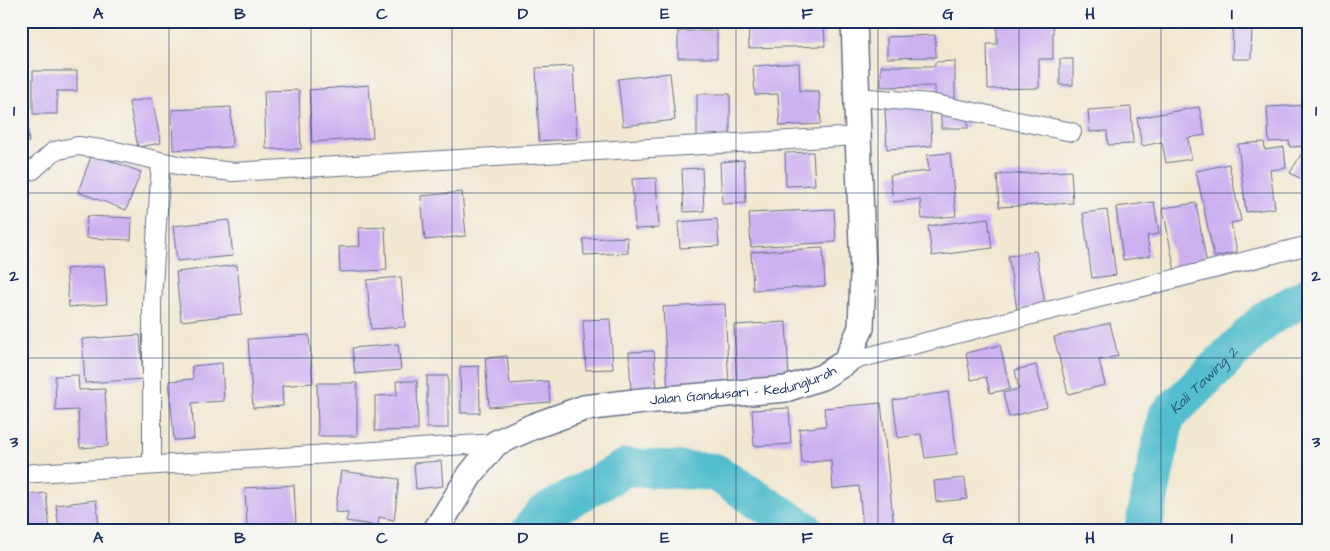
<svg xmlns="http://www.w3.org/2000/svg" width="1330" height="551" viewBox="0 0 1330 551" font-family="'Architects Daughter',sans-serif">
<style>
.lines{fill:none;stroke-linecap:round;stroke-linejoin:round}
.river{stroke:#52becd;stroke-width:38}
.building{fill:#ccb1f1}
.street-casing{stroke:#667087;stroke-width:20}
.secondary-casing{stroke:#667087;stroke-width:28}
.street{stroke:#fff;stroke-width:18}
.secondary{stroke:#fff;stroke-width:25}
.grid{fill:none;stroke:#1b2f5e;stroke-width:1;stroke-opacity:0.55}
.labels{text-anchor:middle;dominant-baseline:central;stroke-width:4.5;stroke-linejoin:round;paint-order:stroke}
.street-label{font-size:14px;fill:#1b2f5e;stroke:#f6f6f2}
.water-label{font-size:15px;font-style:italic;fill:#2c5a7f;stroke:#f6f6f2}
.neatline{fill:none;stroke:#1b2f5e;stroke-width:2}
.grid-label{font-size:16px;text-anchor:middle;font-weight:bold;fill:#1b2f5e}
</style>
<rect width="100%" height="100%" fill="#f6f6f2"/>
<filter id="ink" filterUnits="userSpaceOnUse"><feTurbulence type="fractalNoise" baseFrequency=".02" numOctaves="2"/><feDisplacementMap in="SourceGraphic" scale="10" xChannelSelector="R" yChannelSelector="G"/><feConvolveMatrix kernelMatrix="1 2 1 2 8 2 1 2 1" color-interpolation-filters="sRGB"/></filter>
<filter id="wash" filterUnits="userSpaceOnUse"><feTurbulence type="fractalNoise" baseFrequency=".0096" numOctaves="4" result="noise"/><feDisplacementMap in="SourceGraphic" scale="20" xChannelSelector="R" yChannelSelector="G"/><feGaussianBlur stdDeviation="1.12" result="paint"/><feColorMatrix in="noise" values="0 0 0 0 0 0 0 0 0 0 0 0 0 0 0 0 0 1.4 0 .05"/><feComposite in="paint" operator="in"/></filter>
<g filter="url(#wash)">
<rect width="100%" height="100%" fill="#f2e8d2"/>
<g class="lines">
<g class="river">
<polyline points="530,530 543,514 627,467 715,472 805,530"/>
<path id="s1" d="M1143 530 1166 417 1266 319 1309 295"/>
</g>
</g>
<g id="blocks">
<g class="building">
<polygon points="824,21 825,46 749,48 748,22"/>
<polygon points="997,21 1053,21 1053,59 1039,59 1039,88 988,89 987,44 997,44"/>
<polygon points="1233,25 1252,25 1251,59 1232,59"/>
<rect x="678" y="31" width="39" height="27"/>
<polygon points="935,35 936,57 887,58 887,37"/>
<polygon points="21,51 29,142 21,142"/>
<polygon points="1309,54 1309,85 1307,85 1304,55"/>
<rect x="1060" y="59" width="13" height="26"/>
<polygon points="955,61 955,102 935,102 935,86 881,87 881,66 935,66 935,62"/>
<polygon points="799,63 800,91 819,91 821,124 780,126 778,94 755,95 753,66"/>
<polygon points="573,66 577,139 539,141 536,68"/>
<polygon points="33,71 77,71 77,91 57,91 57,114 33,114"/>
<polygon points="670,73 675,120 623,126 618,79"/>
<polygon points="369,85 373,138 312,142 309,90"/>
<polygon points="299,90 301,149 266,149 264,91"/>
<rect x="697" y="94" width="33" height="43"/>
<polygon points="152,98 161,143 138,147 129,102"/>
<polygon points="1309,105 1309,146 1290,147 1289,141 1269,142 1267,107"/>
<polygon points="930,106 932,146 887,149 885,109"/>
<polygon points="231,107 232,147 173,150 172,110"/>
<polygon points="1131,107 1133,144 1108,145 1107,131 1090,132 1088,110"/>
<polygon points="1199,107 1205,135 1188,138 1191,159 1166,163 1162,142 1142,146 1137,118"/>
<rect x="941" y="113" width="27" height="15"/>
<polygon points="1264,142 1265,150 1284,147 1286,168 1270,170 1275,208 1246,212 1238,144"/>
<polygon points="1303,151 1309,152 1309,183 1290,173"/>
<polygon points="813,152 815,185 786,186 785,153"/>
<polygon points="950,153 956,216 922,219 920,199 893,202 890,175 929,171 927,155"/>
<polygon points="92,154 141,172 126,210 78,192"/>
<polygon points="744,160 746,203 722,204 720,162"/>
<polygon points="1229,164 1241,221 1231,223 1237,252 1214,257 1196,171"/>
<polygon points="702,168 704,211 684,212 682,169"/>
<polygon points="1071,171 1073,203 999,207 997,175"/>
<polygon points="656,178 659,228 635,229 632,179"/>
<polygon points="462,192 466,236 425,240 421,196"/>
<polygon points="1154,202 1159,234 1147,236 1150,256 1123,260 1116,207"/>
<polygon points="1196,203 1208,271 1176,277 1163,208"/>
<polygon points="834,209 836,242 751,247 749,213"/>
<polygon points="1107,210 1116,275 1092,278 1083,213"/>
<polygon points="87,216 132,218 131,240 86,238"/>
<polygon points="988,218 992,248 932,256 928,226"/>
<polygon points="717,219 719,246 680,248 678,222"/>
<polygon points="229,220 233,256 177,261 173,226"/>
<polygon points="385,227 387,270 340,272 339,247 360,246 359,228"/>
<polygon points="627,237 628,253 584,255 583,239"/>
<polygon points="823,248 825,286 753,290 751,252"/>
<polygon points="1036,251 1045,304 1017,309 1008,256"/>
<polygon points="237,265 242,314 181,321 176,272"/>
<polygon points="104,266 107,304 69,307 66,269"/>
<polygon points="401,277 405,327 371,329 367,280"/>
<polygon points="725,304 729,389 668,392 663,307"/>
<polygon points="610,319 613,369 586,370 583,320"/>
<polygon points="786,322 789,379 737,382 734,325"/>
<polygon points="1110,323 1118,356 1099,360 1105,385 1068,394 1054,337"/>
<polygon points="140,335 143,379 85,383 82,339"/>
<polygon points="309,335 313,383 282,386 283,406 253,408 248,339"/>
<polygon points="398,344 401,370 355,374 352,348"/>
<polygon points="1000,345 1010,389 990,393 986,377 971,380 966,353"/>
<polygon points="654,351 657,391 631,392 629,352"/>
<polygon points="507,356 510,384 548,381 550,402 489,407 485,358"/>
<polygon points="222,363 224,401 192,403 194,439 174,440 169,381 193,379 192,366"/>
<polygon points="1036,365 1047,407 1009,417 1003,393 1019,389 1015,370"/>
<polygon points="479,366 480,413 461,413 460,367"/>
<polygon points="78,375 79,390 105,389 108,446 80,448 78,410 56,411 55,376"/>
<rect x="427" y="376" width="21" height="52"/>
<polygon points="396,381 417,381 418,430 375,431 375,396 397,395"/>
<polygon points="317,383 357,383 357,436 318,436"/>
<polygon points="948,392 957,454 925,458 921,434 898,438 893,400"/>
<polygon points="881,403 894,528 863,530 859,486 833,489 831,460 802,463 799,429 826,426 824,408"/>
<polygon points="789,408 791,444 754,446 752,410"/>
<polygon points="441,461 443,486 416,489 414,463"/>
<polygon points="341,471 399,479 394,520 379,517 378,526 346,521 348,513 335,512"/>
<polygon points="965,478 967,499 936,502 934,481"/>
<polygon points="294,485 296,525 247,527 245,488"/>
<polygon points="46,493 50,530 21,530 21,516 28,516 26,495"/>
<polygon points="96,500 99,525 85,527 85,530 59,530 56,505"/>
<polygon points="330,525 350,529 350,530 330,530"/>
</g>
</g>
</g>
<g filter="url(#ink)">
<use href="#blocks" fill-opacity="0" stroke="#667087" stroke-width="1"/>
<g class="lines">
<defs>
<g id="street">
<polyline points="857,97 930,103 1072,132"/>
<polyline points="21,173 33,170 54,151 78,146 116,151 182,166 233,172 859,136"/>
<polyline points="846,362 1309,245"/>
<polyline points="152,465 152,302 161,162"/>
<polyline points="21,474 496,443"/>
</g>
<g id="secondary">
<path id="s2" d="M436 530 470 475 496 443 534 426 584 408 643 401 786 389 822 377 846 362 861 328 863 274 854 21"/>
</g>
</defs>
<use href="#street" class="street-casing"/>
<use href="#secondary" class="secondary-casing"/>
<use href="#street" class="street"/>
<use href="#secondary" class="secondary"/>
</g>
</g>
<path class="grid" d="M169 21V530M311 21V530M452 21V530M594 21V530M736 21V530M878 21V530M1019 21V530M1161 21V530M21 193H1309M21 358H1309"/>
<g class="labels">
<g class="street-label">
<text stroke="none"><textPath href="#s2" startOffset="362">Jalan Gandusari - Kedunglurah</textPath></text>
</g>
<g class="water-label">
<text stroke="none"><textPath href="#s1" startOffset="168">Kali Tawing 2</textPath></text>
</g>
</g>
<rect width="1330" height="551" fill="none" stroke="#f6f6f2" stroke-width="55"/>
<rect x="28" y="28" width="1274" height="496" class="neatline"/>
<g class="grid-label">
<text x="98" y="19">A</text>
<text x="240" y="19">B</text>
<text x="382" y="19">C</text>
<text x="523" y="19">D</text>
<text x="665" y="19">E</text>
<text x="807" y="19">F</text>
<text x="948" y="19">G</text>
<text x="1090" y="19">H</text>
<text x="1232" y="19">I</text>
<text x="14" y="116">1</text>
<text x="1316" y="116">1</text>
<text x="14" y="281">2</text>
<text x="1316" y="281">2</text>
<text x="14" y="447">3</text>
<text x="1316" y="447">3</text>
<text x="98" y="543">A</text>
<text x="240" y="543">B</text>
<text x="382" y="543">C</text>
<text x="523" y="543">D</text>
<text x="665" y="543">E</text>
<text x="807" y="543">F</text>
<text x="948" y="543">G</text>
<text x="1090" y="543">H</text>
<text x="1232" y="543">I</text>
</g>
</svg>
